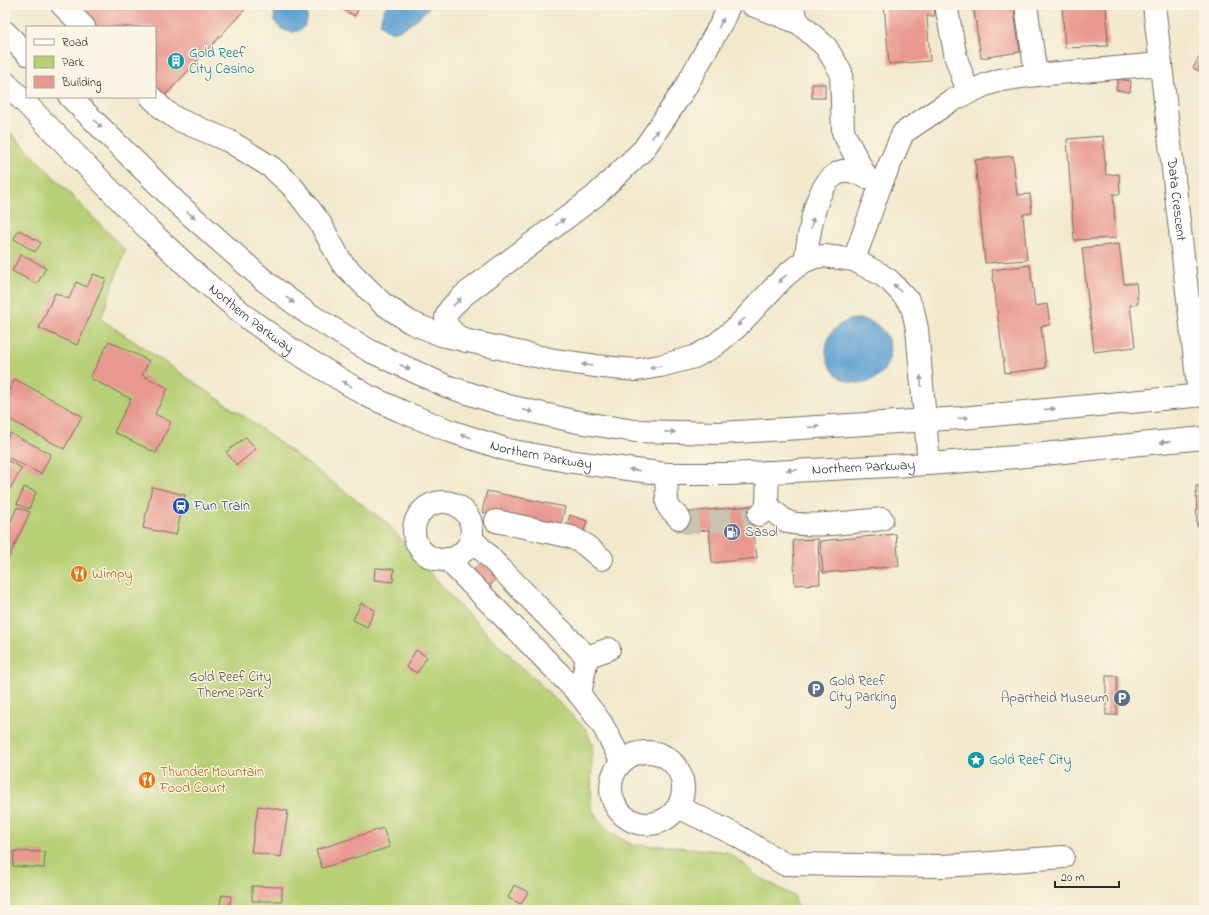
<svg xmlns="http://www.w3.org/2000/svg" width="1209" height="915" viewBox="0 0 1209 915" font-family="'Indie Flower',sans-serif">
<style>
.green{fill:#b7cf74;stroke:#717d50}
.water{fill:#5ea1d2;stroke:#44667e}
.building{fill:#e8988f}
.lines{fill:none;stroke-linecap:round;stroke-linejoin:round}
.minor-tunnel{stroke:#cac3ad;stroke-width:22;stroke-dasharray:22 11;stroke-linecap:butt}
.minor-casing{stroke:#716e64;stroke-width:24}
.major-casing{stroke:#716e64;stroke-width:24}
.minor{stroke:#fff;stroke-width:22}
.major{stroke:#fff;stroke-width:22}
.oneway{fill:#a0a0a0}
.labels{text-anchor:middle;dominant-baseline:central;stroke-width:3;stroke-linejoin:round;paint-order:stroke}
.culture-label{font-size:14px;fill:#0d838f;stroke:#fcf5e5;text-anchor:start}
.street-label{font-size:14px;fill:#2b2b2b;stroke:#fcf5e5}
.transit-label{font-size:14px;fill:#164399;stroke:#fcf5e5;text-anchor:start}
.service-label{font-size:14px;fill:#4e5e75;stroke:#fcf5e5;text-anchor:start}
.food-label{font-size:14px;fill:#c56008;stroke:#fcf5e5;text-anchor:start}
.park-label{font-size:14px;fill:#4e543d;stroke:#fcf5e5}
</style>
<rect width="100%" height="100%" fill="#fcf5e5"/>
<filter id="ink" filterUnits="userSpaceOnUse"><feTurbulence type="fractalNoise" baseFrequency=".025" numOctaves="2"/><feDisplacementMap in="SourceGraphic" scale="8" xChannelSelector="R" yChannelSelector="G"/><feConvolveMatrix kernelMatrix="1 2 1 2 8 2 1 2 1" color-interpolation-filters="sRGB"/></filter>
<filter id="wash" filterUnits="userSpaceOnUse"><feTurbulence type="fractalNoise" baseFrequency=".012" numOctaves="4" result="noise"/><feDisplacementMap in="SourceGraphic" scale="16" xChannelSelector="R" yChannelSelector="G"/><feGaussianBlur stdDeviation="0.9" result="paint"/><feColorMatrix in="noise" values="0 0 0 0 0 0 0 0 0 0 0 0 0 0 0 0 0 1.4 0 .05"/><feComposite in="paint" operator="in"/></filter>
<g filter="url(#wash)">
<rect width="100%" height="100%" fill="#f2e9cd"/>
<polygon class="green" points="5,127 125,250 101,319 248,419 387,523 457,604 586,729 592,744 591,807 596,816 610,832 632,845 669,846 727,852 745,865 754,874 794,896 798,910 5,910"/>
<g class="water">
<path d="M277 5H304C307 10 308 14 307 20 301 43 264 30 277 5Z"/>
<path d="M387 5H431C424 14 402 34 389 31 386 30 383 27 381 25 380 17 383 12 387 5Z"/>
<circle cx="858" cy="351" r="32"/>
</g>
<g id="blocks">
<g class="building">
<polygon points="66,5 249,5 160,101 155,95 155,27 87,27"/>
<polygon points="335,5 360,5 355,16"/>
<polygon points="884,5 934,5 935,16 927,16 930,61 889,64"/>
<polygon points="973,5 1023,5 1024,9 1014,10 1020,52 981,58"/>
<polygon points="1062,5 1106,5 1108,46 1065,48"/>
<polygon points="1201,54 1204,56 1204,74 1193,68"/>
<polygon points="1118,79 1131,81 1130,92 1116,90"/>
<rect x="812" y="84" width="13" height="14"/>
<polygon points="1103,136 1106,175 1119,174 1120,194 1113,194 1116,238 1074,240 1067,139"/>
<polygon points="1013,156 1017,195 1030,194 1032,213 1023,214 1027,260 985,263 975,160"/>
<polygon points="19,230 41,243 35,252 14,239"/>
<polygon points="1119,244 1124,284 1136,283 1138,304 1130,305 1135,347 1094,352 1082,248"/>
<polygon points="21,254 46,268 37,284 12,271"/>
<polygon points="1030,265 1035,306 1047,304 1050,325 1041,326 1046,368 1005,373 992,270"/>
<polygon points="93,274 106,279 77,345 39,328 55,293 69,299 76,282 87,287"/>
<polygon points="109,341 149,361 142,375 168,388 155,414 171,422 156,453 114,432 131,399 90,378"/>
<polygon points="15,379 82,416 64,449 5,417 5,397"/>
<polygon points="10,433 51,454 41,474 5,456 5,443"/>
<polygon points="246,437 256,449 237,465 226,452"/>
<polygon points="5,459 22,468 8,492 5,491"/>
<polygon points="1196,486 1204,486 1204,526 1197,526"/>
<polygon points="24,487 36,492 29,509 17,504"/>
<polygon points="152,487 185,495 176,535 143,528"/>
<polygon points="487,491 565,507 560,529 482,512"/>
<polygon points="759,505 760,525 753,525 757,558 712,563 709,530 680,532 678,513"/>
<polygon points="17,507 30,512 5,566 5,518 11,521"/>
<polygon points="570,515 587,521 583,533 566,527"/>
<polygon points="896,534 899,566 823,573 820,541"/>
<polygon points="818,539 820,584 795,585 793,540"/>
<polygon points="483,560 499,575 485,591 468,576"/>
<polygon points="375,568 394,569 393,582 374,580"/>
<polygon points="361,603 375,610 367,627 353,620"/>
<polygon points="416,650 427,657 417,673 406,667"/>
<rect x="1106" y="676" width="11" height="39"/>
<polygon points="258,806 288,811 281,857 251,852"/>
<polygon points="383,828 390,847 322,868 316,850"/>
<polygon points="14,851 45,852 44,868 13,866"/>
<polygon points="514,885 528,892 521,904 508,898"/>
<polygon points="252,886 282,887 282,901 252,901"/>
<polygon points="222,895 231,896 229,910 219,909"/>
</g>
</g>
</g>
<g filter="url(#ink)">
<use href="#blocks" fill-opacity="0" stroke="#716e64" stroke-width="1"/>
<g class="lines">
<polyline class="minor-tunnel" points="679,518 682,522 687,523 749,519 759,515"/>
<defs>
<g id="minor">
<polyline points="62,5 84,27"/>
<polyline points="752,5 799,23"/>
<polyline points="790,5 799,23 826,47 841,72 843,132 866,177"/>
<polyline points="946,5 956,58 968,92"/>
<polyline points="1026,5 1036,75"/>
<path id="s1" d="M1154 5 1199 395"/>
<polyline points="151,97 164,110 177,119 229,141 271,167 291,185 306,204 320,223 342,263 382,303 410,322 441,335 554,360 603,367 636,370 660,366 694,357 714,346 737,327 766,296 784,277 796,267 805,261 815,257 825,256 854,260 880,274 890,281 908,300 913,310 917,329 929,464"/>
<polyline points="854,260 879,189 903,133 949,102 985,85 1000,80 1036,75 1161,64"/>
<path d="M805 261C809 238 813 189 835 175 837 174 840 171 843 171 851 170 859 174 866 177"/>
<path d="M466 341C453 334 439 323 450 309 454 304 460 299 464 295L595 196 643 150 657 130 685 88 723 20 729 5"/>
<polyline points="666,474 667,501 669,508 679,518"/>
<circle cx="443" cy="531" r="29"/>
<path d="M767 505C773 510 779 517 786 521 802 529 862 521 882 519"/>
<polyline points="759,515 765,510 767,505 768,472"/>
<polyline points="496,521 571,537 584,544 602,559"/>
<polyline points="471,538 587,657 609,649"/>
<polyline points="447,559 580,695 602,724 622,762"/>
<polyline points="580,695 587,657"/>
<circle cx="647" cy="788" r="36"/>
<polyline points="678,807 736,835 784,864 942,866 992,863 1012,861 1063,857"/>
</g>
<g id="major">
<polyline points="5,32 27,54"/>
<path id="s2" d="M5 82 150 231 198 276 249 319 292 350 368 396 401 411 450 431 508 450 567 461 666 474H730L929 464 1015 457 1140 444 1204 438"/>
<polyline points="70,97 178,204 266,282 307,313 370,351 446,386 508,406 578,422 635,431 720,433 961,418 1204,395"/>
</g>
</defs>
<use href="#minor" class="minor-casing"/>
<use href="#major" class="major-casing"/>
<use href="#minor" class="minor"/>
<use href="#major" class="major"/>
</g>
<defs><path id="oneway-solid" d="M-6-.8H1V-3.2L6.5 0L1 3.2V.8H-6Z"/></defs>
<g class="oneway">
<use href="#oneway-solid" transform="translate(721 23) rotate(-63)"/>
<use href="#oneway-solid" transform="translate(98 124) rotate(45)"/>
<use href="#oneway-solid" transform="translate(655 134) rotate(-53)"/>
<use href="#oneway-solid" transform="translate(191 215) rotate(41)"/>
<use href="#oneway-solid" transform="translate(560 222) rotate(-37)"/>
<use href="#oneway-solid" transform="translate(812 223) rotate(-79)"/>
<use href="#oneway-solid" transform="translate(782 279) rotate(137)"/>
<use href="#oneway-solid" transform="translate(897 288) rotate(-134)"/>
<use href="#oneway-solid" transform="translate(290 300) rotate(37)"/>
<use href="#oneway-solid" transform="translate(457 302) rotate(-44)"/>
<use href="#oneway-solid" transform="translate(741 322) rotate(134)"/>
<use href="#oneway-solid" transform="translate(587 365) rotate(-171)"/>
<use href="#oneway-solid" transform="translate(405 367) rotate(25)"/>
<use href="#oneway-solid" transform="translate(655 367) rotate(169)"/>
<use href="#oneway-solid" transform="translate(921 381) rotate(-94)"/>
<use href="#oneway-solid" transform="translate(347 384) rotate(-149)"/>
<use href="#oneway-solid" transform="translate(1050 409) rotate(-5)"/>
<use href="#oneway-solid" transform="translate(528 411) rotate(13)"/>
<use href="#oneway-solid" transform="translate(963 418) rotate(-5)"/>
<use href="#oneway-solid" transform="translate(814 427) rotate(-4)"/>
<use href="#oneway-solid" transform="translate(670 432) rotate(1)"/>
<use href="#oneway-solid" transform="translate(466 436) rotate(-162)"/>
<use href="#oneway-solid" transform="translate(1165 442) rotate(175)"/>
<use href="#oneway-solid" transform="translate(634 470) rotate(-173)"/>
<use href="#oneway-solid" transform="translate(792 470) rotate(177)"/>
</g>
</g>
<defs>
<symbol id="building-disc" viewBox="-11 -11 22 22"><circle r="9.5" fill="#0f9aa8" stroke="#fcf5e5"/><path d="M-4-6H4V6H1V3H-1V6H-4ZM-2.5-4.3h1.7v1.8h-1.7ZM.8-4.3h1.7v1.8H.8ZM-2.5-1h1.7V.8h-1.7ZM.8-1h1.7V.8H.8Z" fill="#fff"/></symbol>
<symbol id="station-disc" viewBox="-11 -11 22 22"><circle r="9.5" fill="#1a4fb4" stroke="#fcf5e5"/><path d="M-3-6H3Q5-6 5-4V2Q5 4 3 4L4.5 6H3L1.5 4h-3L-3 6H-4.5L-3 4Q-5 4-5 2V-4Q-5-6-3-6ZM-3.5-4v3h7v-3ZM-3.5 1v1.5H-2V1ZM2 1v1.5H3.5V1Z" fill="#fff"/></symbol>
<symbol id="fuel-disc" viewBox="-11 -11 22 22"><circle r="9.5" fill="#5c6f8a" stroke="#fcf5e5"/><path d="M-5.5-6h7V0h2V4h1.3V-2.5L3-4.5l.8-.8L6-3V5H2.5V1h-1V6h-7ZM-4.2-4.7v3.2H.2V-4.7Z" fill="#fff"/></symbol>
<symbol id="restaurant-disc" viewBox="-11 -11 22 22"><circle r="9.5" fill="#e8710a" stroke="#fcf5e5"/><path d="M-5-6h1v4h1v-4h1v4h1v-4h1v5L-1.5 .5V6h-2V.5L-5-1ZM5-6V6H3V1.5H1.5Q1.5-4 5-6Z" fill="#fff"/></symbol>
<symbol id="parking-disc" viewBox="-11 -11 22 22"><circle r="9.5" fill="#5c6f8a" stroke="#fcf5e5"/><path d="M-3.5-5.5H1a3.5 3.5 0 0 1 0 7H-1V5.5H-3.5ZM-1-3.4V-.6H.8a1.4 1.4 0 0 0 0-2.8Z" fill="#fff"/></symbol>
<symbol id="sight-disc" viewBox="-11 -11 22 22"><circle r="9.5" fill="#0f9aa8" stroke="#fcf5e5"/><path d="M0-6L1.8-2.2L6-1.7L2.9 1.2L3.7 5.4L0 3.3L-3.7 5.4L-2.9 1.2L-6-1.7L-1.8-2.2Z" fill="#fff"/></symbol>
</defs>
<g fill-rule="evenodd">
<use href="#building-disc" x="166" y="51" width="20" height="20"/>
<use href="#station-disc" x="171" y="496" width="20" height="20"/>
<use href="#fuel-disc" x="722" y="522" width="20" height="20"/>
<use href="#restaurant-disc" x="69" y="564" width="20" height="20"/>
<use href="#parking-disc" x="806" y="679" width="20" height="20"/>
<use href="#parking-disc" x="1112" y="688" width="20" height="20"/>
<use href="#sight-disc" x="966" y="750" width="20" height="20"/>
<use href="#restaurant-disc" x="137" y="770" width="20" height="20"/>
</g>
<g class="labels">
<g class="culture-label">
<text x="189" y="53">Gold Reef<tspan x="189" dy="16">City Casino</tspan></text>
<text x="989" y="760">Gold Reef City</text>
</g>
<g class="street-label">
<text stroke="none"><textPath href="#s1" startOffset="196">Data Crescent</textPath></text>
<text stroke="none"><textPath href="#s2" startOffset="342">Northern Parkway</textPath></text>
<text stroke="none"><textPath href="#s2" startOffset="666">Northern Parkway</textPath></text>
<text stroke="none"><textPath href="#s2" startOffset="990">Northern Parkway</textPath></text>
</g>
<g class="transit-label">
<text x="194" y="506">Fun Train</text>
</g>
<g class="service-label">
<text x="745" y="532">Sasol</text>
<text x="829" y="681">Gold Reef<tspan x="829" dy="16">City Parking</tspan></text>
<text x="1109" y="698" text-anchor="end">Apartheid Museum</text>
</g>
<g class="food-label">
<text x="92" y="574">Wimpy</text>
<text x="160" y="772">Thunder Mountain<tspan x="160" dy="16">Food Court</tspan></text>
</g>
<g class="park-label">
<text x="230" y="677">Gold Reef City<tspan x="230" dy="16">Theme Park</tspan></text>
</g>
</g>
<rect width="1209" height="915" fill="none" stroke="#fcf5e5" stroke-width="20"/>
<rect x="26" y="26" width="130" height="72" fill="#fcf5e5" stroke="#a8a49b"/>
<rect x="34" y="39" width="20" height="6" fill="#ffffff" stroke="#a8a49b"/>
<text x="62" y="46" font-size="12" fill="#2b2b2b">Road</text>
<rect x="34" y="56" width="20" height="12" fill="#b7cf74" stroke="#a8a49b"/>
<text x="62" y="66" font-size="12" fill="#2b2b2b">Park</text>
<rect x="34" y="76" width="20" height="12" fill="#e8988f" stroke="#a8a49b"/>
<text x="62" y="86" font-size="12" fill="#2b2b2b">Building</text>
<path d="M1055 881v6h64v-6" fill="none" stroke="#2b2b2b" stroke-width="2"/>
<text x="1061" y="881" font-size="12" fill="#2b2b2b" stroke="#fcf5e5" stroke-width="3" paint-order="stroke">20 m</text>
</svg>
